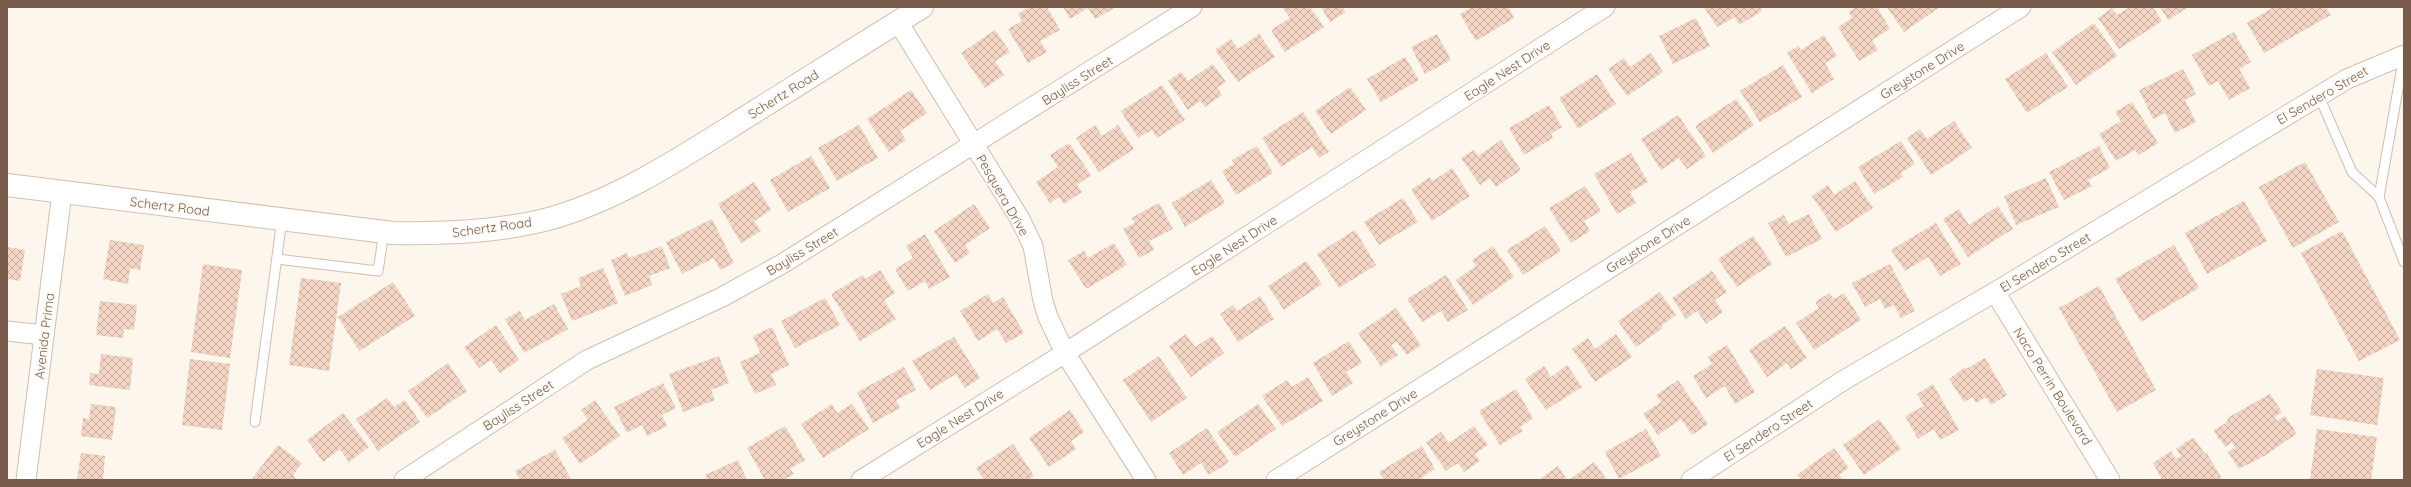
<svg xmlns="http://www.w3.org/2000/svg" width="2411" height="487" viewBox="0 0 2411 487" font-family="Quicksand,sans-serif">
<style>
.building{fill:url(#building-cross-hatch)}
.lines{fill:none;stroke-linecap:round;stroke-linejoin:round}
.lane-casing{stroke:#d1beb0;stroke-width:11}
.street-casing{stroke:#d1beb0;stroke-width:21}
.secondary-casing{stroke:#d6c0b0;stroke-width:24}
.lane{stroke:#fff;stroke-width:9}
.street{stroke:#fff;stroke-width:19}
.secondary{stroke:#fff;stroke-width:22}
.labels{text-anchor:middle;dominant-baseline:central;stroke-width:3.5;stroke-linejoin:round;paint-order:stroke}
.street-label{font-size:13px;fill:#7a5c4d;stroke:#fffaf3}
</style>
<defs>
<pattern id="building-cross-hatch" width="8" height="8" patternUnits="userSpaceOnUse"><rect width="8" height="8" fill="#f3d5c3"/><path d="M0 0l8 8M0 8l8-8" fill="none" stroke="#cab0a1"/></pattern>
</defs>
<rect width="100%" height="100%" fill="#fdf6ec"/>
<g class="building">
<polygon points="1029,7 1047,7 1060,30 1040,41 1047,52 1028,63 1008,29 1022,21 1018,14"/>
<polygon points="1063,7 1112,7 1113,9 1095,19 1088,8 1070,19"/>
<polygon points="1282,7 1310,7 1324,27 1285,52 1271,30 1290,18"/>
<polygon points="1321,7 1342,7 1346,12 1330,22"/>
<polygon points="1473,7 1508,7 1514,18 1476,41 1460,14"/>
<polygon points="1704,7 1760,7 1762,11 1739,25 1735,17 1717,27"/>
<polygon points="1856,7 1877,7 1890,29 1872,40 1878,50 1859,61 1838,27 1852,18 1849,12"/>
<polygon points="1887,7 1940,7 1904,32"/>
<polygon points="2130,7 2153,7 2162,21 2119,49 2098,18 2112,8 2117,15"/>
<polygon points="2160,7 2189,7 2168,20"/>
<polygon points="2274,7 2326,7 2331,15 2264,53 2247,23"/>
<polygon points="1696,18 1710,46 1673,64 1659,36"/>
<polygon points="2094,23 2117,56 2076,85 2052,52"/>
<polygon points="995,30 1010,52 995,61 1004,75 985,88 961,53"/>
<polygon points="2234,32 2251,62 2239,69 2250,88 2229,100 2218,81 2209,86 2192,55"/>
<polygon points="1259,34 1275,57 1238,82 1215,50 1231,39 1238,49"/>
<polygon points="1437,34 1451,60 1425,74 1411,47"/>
<polygon points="1824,35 1837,56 1825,63 1834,79 1812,93 1787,53 1798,46 1801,50"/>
<polygon points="1651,53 1663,72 1627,96 1608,69 1624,58 1630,67"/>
<polygon points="2046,53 2068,87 2027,113 2005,79"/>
<polygon points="1405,57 1419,80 1381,102 1367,79"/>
<polygon points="1213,64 1226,82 1217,88 1222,95 1205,107 1200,101 1188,110 1168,81 1181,72 1188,81"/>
<polygon points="1783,65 1802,97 1760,122 1740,91"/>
<polygon points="2183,69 2196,94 2185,100 2196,122 2175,133 2165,113 2153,119 2139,90"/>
<polygon points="1597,74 1616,104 1578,129 1559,98"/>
<polygon points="1162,85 1185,120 1157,138 1152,130 1138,138 1121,111"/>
<polygon points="1350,87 1366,110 1331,134 1315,111"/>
<polygon points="911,90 927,113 900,131 906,140 889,152 867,119"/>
<polygon points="1736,99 1754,125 1713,153 1695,126"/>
<polygon points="2132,102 2158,143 2139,155 2135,150 2116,161 2099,134 2121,121 2115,112"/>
<polygon points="1549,105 1562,127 1551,134 1553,138 1524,155 1509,128"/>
<polygon points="1303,112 1329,152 1319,158 1312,147 1281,167 1262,138"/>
<polygon points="1678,115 1706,156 1687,169 1679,158 1661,170 1641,139"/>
<polygon points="1954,121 1972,148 1931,175 1907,138 1920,129 1927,139"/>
<polygon points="859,125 878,158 837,181 818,148"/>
<polygon points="1095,125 1102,136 1118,125 1134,149 1099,172 1076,138"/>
<polygon points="1501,140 1521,170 1496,187 1490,178 1480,185 1461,158 1474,150 1478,156"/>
<polygon points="1901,141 1915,164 1901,173 1903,177 1874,194 1858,167"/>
<polygon points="1069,143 1091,175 1077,185 1082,192 1064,204 1059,197 1050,203 1036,182 1058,167 1050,155"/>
<polygon points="1257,146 1273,173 1236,195 1222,171 1234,164 1232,160"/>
<polygon points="2099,146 2110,168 2088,180 2092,186 2064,200 2049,172"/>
<polygon points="1631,153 1648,182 1630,192 1636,203 1617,214 1594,174"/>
<polygon points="811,156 830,188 788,212 770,180"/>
<polygon points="2305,162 2339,222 2293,248 2259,187"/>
<polygon points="1452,168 1470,196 1432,221 1411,190 1430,177 1433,181"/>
<polygon points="2046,178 2059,207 2016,225 2004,196"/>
<polygon points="1211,180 1225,203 1185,227 1172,203"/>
<polygon points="1855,181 1873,208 1836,232 1812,196 1828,185 1834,195"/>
<polygon points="754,182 771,210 754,221 761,231 741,243 718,204"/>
<polygon points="1585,186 1601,211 1584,221 1590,231 1571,243 1549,208"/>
<polygon points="1403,198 1418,222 1379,245 1364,222"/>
<polygon points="2244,201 2267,241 2207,274 2185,233"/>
<polygon points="1159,203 1173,229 1149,241 1154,250 1139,258 1123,229 1135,223 1131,218"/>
<polygon points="974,204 990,228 965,245 970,253 955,263 934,231"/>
<polygon points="1998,206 2013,229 1968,257 1943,219 1959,209 1969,225"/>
<polygon points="1809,214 1822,239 1786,257 1768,223 1784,215 1789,224"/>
<polygon points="712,219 734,263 720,270 714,258 682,274 666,242"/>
<polygon points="1936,223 1961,264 1940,276 1928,257 1905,271 1891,250"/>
<polygon points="1545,226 1561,251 1523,275 1507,250"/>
<polygon points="1355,230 1376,265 1339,288 1317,254"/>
<polygon points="2342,231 2400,340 2359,361 2301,253"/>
<polygon points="925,234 950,277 929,289 925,281 908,291 895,269 913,258 906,246"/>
<polygon points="1753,236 1772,264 1737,287 1718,259"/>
<polygon points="110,240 144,245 140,270 130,268 128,284 103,279"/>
<polygon points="1114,243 1127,265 1086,289 1068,260 1084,251 1088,258"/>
<polygon points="2174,245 2199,288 2141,322 2115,279"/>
<polygon points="662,246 670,268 649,276 652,285 625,296 611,260 627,253 629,258"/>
<polygon points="1493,246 1514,277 1473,305 1456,280 1476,266 1472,260"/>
<polygon points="7,247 25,250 20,281 7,279"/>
<polygon points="1306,261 1322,284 1284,310 1268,286"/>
<polygon points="203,264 242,270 230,358 191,352"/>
<polygon points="1890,264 1915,311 1901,318 1894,305 1885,309 1880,299 1865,307 1852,283"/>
<polygon points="603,268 618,303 572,321 561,294 581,286 578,278"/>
<polygon points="880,270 895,293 884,300 896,319 860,341 831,294 863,275 865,279"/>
<polygon points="1712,271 1727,292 1715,300 1723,312 1706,324 1697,311 1686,319 1672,298"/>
<polygon points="1446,275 1468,310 1448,322 1441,311 1422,322 1407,299"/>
<polygon points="301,278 341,283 329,371 289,365"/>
<polygon points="393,282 415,316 359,351 338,317"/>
<polygon points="2099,286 2156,390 2117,412 2059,308"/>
<polygon points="1660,292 1676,315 1661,326 1663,328 1636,347 1618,321"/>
<polygon points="1829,293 1834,299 1844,293 1861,320 1814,350 1796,323 1819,308 1815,302"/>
<polygon points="988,294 993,303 1003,297 1024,333 1006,343 997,329 978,341 960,311"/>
<polygon points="1260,296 1274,319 1238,342 1220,314 1233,305 1237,311"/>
<polygon points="825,298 840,325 795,348 781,321"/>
<polygon points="100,301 137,305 134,330 124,329 123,338 96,335"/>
<polygon points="554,304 568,329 524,353 505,319 520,311 525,320"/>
<polygon points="1396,308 1421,345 1407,355 1397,342 1391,345 1398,355 1381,366 1358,333"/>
<polygon points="496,325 519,360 500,373 491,360 479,368 464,347"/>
<polygon points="1785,326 1807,358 1791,369 1787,363 1767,377 1749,350"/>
<polygon points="772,327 789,365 771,374 776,385 755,394 740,362 760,353 753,336"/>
<polygon points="1186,334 1195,347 1212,336 1224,353 1191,377 1169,346"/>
<polygon points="1616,334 1632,357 1595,382 1572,349 1588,338 1595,349"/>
<polygon points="954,337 980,378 965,388 956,374 930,390 912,361"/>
<polygon points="1349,341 1362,363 1346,372 1353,383 1332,396 1313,363"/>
<polygon points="1727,345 1755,392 1735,404 1725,386 1706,398 1693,376 1712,364 1708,357"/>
<polygon points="101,354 133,358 130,390 89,385 90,373 99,374"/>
<polygon points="719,356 729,383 711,390 715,400 683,412 669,374"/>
<polygon points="1159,356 1187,398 1151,422 1123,380"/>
<polygon points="1985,358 2007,395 1991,405 1986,397 1976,403 1973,397 1964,402 1949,379 1965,367 1966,369"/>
<polygon points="190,359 230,364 222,430 182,425"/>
<polygon points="448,363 467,391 427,418 408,391"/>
<polygon points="1567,365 1582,387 1546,410 1525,379 1544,366 1551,377"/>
<polygon points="904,367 916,390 896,400 900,408 873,423 857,392"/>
<polygon points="2317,369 2384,378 2377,425 2310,415"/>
<polygon points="1308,377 1323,401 1282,426 1262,396 1287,380 1292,387"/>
<polygon points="1678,380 1708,424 1692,435 1681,419 1658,435 1643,414 1661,402 1656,395"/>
<polygon points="663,383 676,408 662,415 667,426 647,436 642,425 627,433 614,407"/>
<polygon points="1933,384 1959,430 1940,440 1934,429 1918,439 1905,416 1924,406 1917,394"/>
<polygon points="1516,389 1533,418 1520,427 1523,431 1500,445 1479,411"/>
<polygon points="2270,394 2282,412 2275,417 2277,421 2285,416 2294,429 2296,434 2266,455 2239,469 2228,452 2235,447 2232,442 2225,447 2220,439 2219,440 2214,430 2226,423 2229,417"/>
<polygon points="387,398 394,407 405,400 420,422 378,451 356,419"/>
<polygon points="595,400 620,436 580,464 562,438 588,420 581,410"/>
<polygon points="91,404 116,407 112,440 81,436 83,418 89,419"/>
<polygon points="832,404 837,413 852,404 869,429 823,458 801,424"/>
<polygon points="1258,404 1276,429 1235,457 1217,432"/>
<polygon points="1070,410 1084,432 1071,441 1076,449 1049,467 1029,438"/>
<polygon points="343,413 369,447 349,462 340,449 323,462 307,440"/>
<polygon points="1879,419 1901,449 1864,475 1843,445"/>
<polygon points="785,426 805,460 790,469 794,474 783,480 765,480 747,448"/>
<polygon points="1474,426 1488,445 1475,454 1480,461 1464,472 1458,463 1446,471 1426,442 1441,432 1449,443"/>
<polygon points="1207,428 1229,462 1209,475 1201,463 1183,475 1169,453"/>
<polygon points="1646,429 1661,456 1619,479 1605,452"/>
<polygon points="2317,429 2377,437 2371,480 2310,480"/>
<polygon points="2194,438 2205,454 2206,452 2221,477 2220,480 2162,480 2153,463 2171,451 2176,459 2181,456 2176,449 2184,444 2183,443"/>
<polygon points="1013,444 1034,476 1028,480 984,480 976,468"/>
<polygon points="278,445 302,463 293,475 297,479 251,480"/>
<polygon points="1422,446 1435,469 1421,478 1423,480 1384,480 1379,472"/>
<polygon points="1834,448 1849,468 1839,475 1843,480 1801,480 1797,475"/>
<polygon points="555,450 571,479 520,480 515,471"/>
<polygon points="81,453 105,456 103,480 77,480"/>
<polygon points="738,460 747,480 708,480 705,475"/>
<polygon points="1594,462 1607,480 1568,480"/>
<polygon points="1558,466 1567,480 1542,480 1541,478"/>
</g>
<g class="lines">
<defs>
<g id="lane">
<polyline points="2404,55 2379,197 2404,262"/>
<polyline points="2319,96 2352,172 2379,197"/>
<polyline points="277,259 378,271 384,232"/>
<polyline points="255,422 282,219"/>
</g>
<g id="street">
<polyline points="898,22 1020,219 1033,246 1043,301 1048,317 1065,353 1146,480"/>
<polyline points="1995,292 2110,480"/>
<polyline points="7,331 44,335"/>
<polyline points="26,480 62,193"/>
<polyline points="404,480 587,360 722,297 782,264 1192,7"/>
<polyline points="861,480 1065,353 1605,7"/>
<polyline points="1276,480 2021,7"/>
<polyline points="1691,480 1844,380 1995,292 2347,79 2404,55"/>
</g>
<path id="secondary" d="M7 185 393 233C446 234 501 232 552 218 621 198 682 157 743 119 802 82 862 44 922 7"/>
</defs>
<use href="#lane" class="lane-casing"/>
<use href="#street" class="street-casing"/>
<use href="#secondary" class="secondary-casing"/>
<use href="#lane" class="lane"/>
<use href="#street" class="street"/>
<use href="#secondary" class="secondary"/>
</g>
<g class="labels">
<g class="street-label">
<text transform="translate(1507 70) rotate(-33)">Eagle Nest Drive</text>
<text transform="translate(1922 70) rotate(-32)">Greystone Drive</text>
<text transform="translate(1077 80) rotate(-32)">Bayliss Street</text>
<text transform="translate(783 94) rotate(-32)">Schertz Road</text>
<text transform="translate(2322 95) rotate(-30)">El Sendero Street</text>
<text transform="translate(1003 195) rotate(60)">Pesquera Drive</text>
<text transform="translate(170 206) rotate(7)">Schertz Road</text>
<text transform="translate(492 227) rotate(-8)">Schertz Road</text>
<text transform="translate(1648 244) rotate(-32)">Greystone Drive</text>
<text transform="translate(1234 245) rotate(-33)">Eagle Nest Drive</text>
<text transform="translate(802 251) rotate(-31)">Bayliss Street</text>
<text transform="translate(2045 262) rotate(-31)">El Sendero Street</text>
<text transform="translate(44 336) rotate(-83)">Avenida Prima</text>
<text transform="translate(2053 386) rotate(58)">Naco Perrin Boulevard</text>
<text transform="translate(518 405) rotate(-33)">Bayliss Street</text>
<text transform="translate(1375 417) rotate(-32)">Greystone Drive</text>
<text transform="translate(960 418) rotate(-32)">Eagle Nest Drive</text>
<text transform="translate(1768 430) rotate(-33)">El Sendero Street</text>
</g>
</g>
<rect width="2411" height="487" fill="none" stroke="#7a5c4d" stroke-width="16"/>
</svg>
